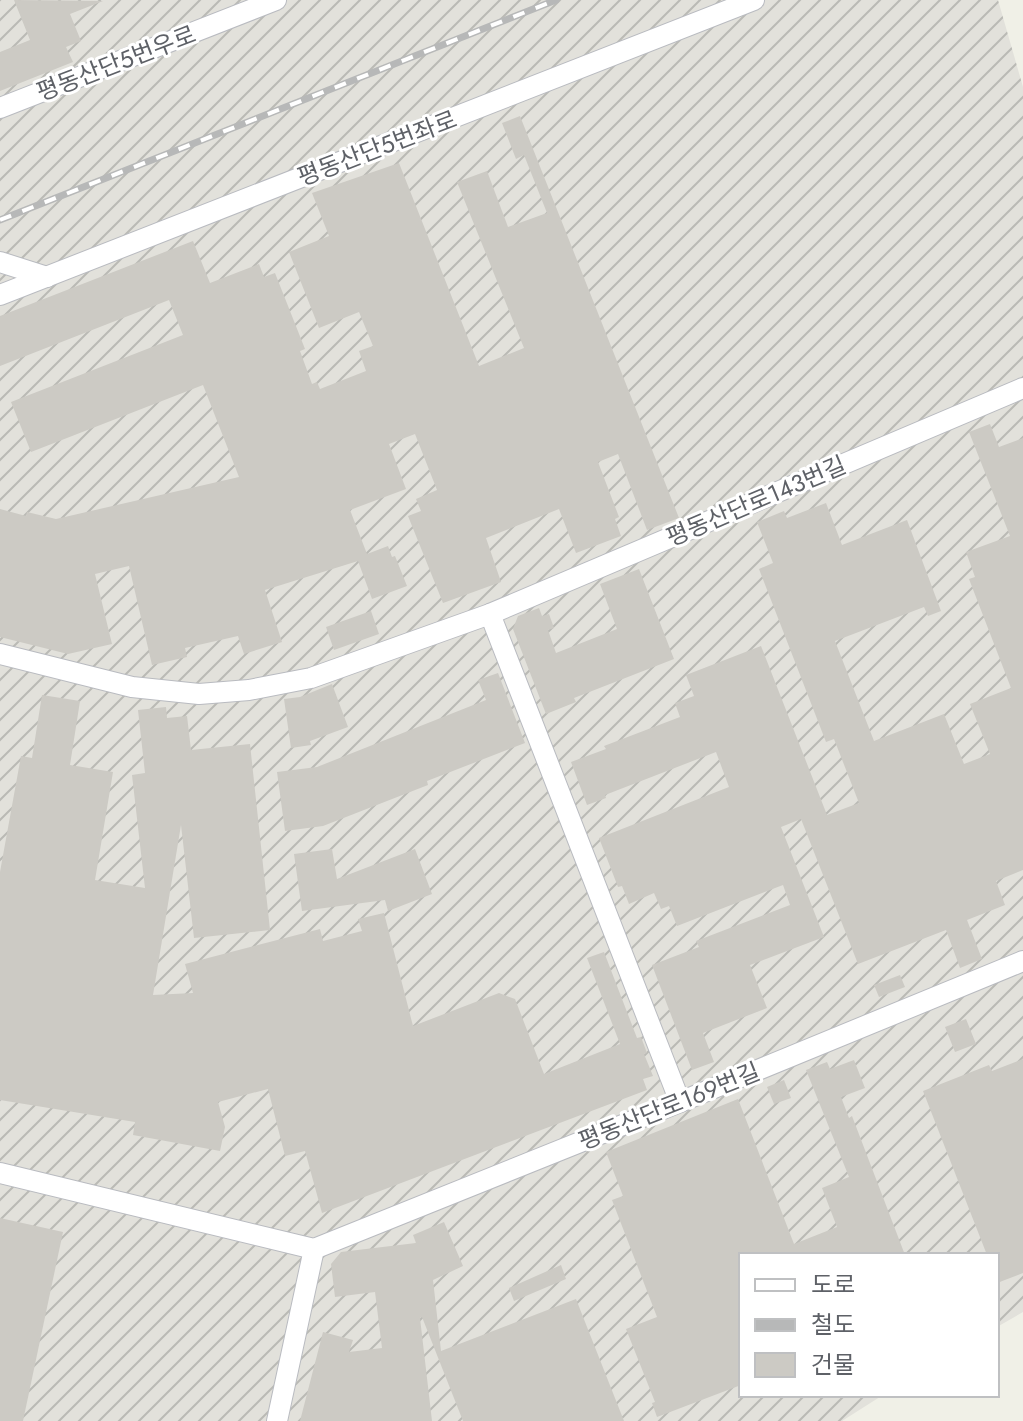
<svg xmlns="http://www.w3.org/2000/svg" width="1023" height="1421" viewBox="0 0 1023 1421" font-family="Jost,'Noto Sans KR',sans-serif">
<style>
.industrial{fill:url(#industrial-furrows)}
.building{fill:#cccac4}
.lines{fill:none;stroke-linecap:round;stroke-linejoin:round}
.minor-casing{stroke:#b9bbc0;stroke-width:22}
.minor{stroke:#fff;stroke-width:20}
.rail-casing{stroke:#b7b8b8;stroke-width:7}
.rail{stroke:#fff;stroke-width:4;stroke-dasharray:12;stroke-linecap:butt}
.labels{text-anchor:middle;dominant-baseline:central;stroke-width:6;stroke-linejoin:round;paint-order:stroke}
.street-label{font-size:24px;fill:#5e6167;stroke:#fff}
</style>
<defs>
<pattern id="industrial-furrows" width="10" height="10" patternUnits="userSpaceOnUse" patternTransform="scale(2)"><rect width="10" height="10" fill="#e2e1db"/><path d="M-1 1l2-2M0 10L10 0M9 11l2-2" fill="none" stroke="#babab5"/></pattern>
</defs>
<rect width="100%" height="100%" fill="#f0f0e7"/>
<polygon class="industrial" points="0,0 998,0 1023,87 1023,1312 997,1327 997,1255 741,1255 741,1395 883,1395 842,1421 0,1421"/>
<g class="building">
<polygon points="14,0 103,1 70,14 81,41 66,47 73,62 0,91 0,52 30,40"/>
<polygon points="520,116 679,518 647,530 618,454 598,462 619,517 615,519 621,536 576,553 559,509 486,538 501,582 443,603 408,516 421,511 416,499 437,490 415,434 389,444 406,489 350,510 367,554 388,546 392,557 395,556 407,586 372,599 358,561 265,590 282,642 244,654 238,636 185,648 187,657 152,665 129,566 95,574 112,644 68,654 0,637 0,509 26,516 27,512 56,519 239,477 203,385 31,452 11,402 183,335 169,300 0,366 0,316 193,241 210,283 259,264 264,277 275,273 305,349 300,351 312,384 317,382 320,389 366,371 359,351 373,346 359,312 319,328 289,252 329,236 312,193 399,163 479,366 524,348 457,182 487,171 508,227 547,213 524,155 516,159 502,123"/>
<polygon points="990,424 999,447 1023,438 1023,870 996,881 1005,905 967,920 982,959 960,968 946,930 858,964 801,819 781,827 824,937 750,965 767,1008 703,1033 714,1062 692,1070 652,965 699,947 696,941 790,905 783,885 677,926 669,906 661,909 654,893 629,904 622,886 618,887 599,838 729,787 716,752 605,795 606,798 587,805 571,762 606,749 604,746 680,717 675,703 694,696 686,675 761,646 827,815 859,803 834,739 826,742 759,569 773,563 757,522 784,511 787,518 826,503 842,545 907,520 941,611 928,616 924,607 835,641 874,741 944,714 964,764 990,754 970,704 1011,688 969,579 975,577 966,552 1010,536 969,432"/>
<polygon points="639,569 674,659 574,698 576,702 546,714 513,629 518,616 539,608 542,616 549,614 554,628 548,630 556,653 617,629 600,584"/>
<polygon points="371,611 379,634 334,650 326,627"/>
<polygon points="498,673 525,743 427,781 428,785 323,826 285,831 277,772 317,767 486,700 478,680"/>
<polygon points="332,684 348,727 310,741 311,745 291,748 284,699 300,697"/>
<polygon points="42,695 80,701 70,765 113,772 95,880 145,888 132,775 145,773 138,710 166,707 167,718 187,716 191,750 250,744 270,930 194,938 181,825 153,995 193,993 185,964 320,929 323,941 362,931 358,919 384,913 413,1026 499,993 515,999 544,1074 620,1044 587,958 604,952 637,1038 641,1037 647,1053 644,1054 653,1076 643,1079 647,1090 322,1213 305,1151 285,1156 268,1089 218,1102 225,1127 220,1151 133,1135 135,1122 0,1100 0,872 21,756 32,758"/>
<polygon points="332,849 337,879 415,849 432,894 388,911 385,900 302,911 294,854"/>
<polygon points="900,975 905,987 879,997 874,985"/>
<polygon points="966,1019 976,1044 955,1052 945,1027"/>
<polygon points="1023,1059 1023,1273 997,1283 997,1255 987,1255 923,1091 989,1065 992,1071"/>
<polygon points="854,1060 865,1088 841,1097 849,1118 852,1116 905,1255 741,1255 741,1385 657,1417 652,1403 655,1402 626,1329 657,1317 612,1200 623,1196 606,1152 738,1099 794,1244 837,1227 822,1188 849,1177 806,1070 827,1062 830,1069"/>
<polygon points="784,1080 791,1098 774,1104 767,1087"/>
<polygon points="0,1218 63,1232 23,1421 0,1421"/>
<polygon points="444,1222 463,1266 433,1280 441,1351 576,1299 624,1421 463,1421 422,1317 420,1318 432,1421 300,1421 323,1332 353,1340 349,1352 382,1348 375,1292 335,1297 331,1264 341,1252 416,1243 413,1235"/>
<polygon points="561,1265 566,1279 514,1301 509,1288"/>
</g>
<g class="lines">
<defs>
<g id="minor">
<polyline points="0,108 276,0"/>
<polyline points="0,262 47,277"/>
<polyline points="0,295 754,0"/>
<polyline points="490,614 680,1102"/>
<polyline points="0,654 132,687 199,694 249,690 311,678 490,614 1023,388"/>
<polyline points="0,1173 314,1249 680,1102 1023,961"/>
<polyline points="277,1421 314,1249"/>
</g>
</defs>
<use href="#minor" class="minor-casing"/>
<use href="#minor" class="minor"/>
<defs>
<polyline id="rail" points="0,220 556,0"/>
</defs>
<use href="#rail" class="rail-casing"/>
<use href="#rail" class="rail"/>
</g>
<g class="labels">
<g class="street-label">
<text transform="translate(116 63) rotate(-21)">평동산단5번우로</text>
<text transform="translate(377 148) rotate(-21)">평동산단5번좌로</text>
<text transform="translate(756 501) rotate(-23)">평동산단로143번길</text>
<text transform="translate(669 1106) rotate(-22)">평동산단로169번길</text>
</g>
</g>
<rect x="739" y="1253" width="260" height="144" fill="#ffffff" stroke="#bfc0c2" stroke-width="2"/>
<rect x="755" y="1279" width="40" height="12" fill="#ffffff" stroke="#bfc0c2" stroke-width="2"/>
<text x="811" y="1293" font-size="24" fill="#5e6167">도로</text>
<rect x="755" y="1319" width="40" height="12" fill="#b7b8b8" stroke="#bfc0c2" stroke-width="2"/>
<text x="811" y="1333" font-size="24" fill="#5e6167">철도</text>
<rect x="755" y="1353" width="40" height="24" fill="#cccac4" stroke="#bfc0c2" stroke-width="2"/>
<text x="811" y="1373" font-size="24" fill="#5e6167">건물</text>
</svg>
